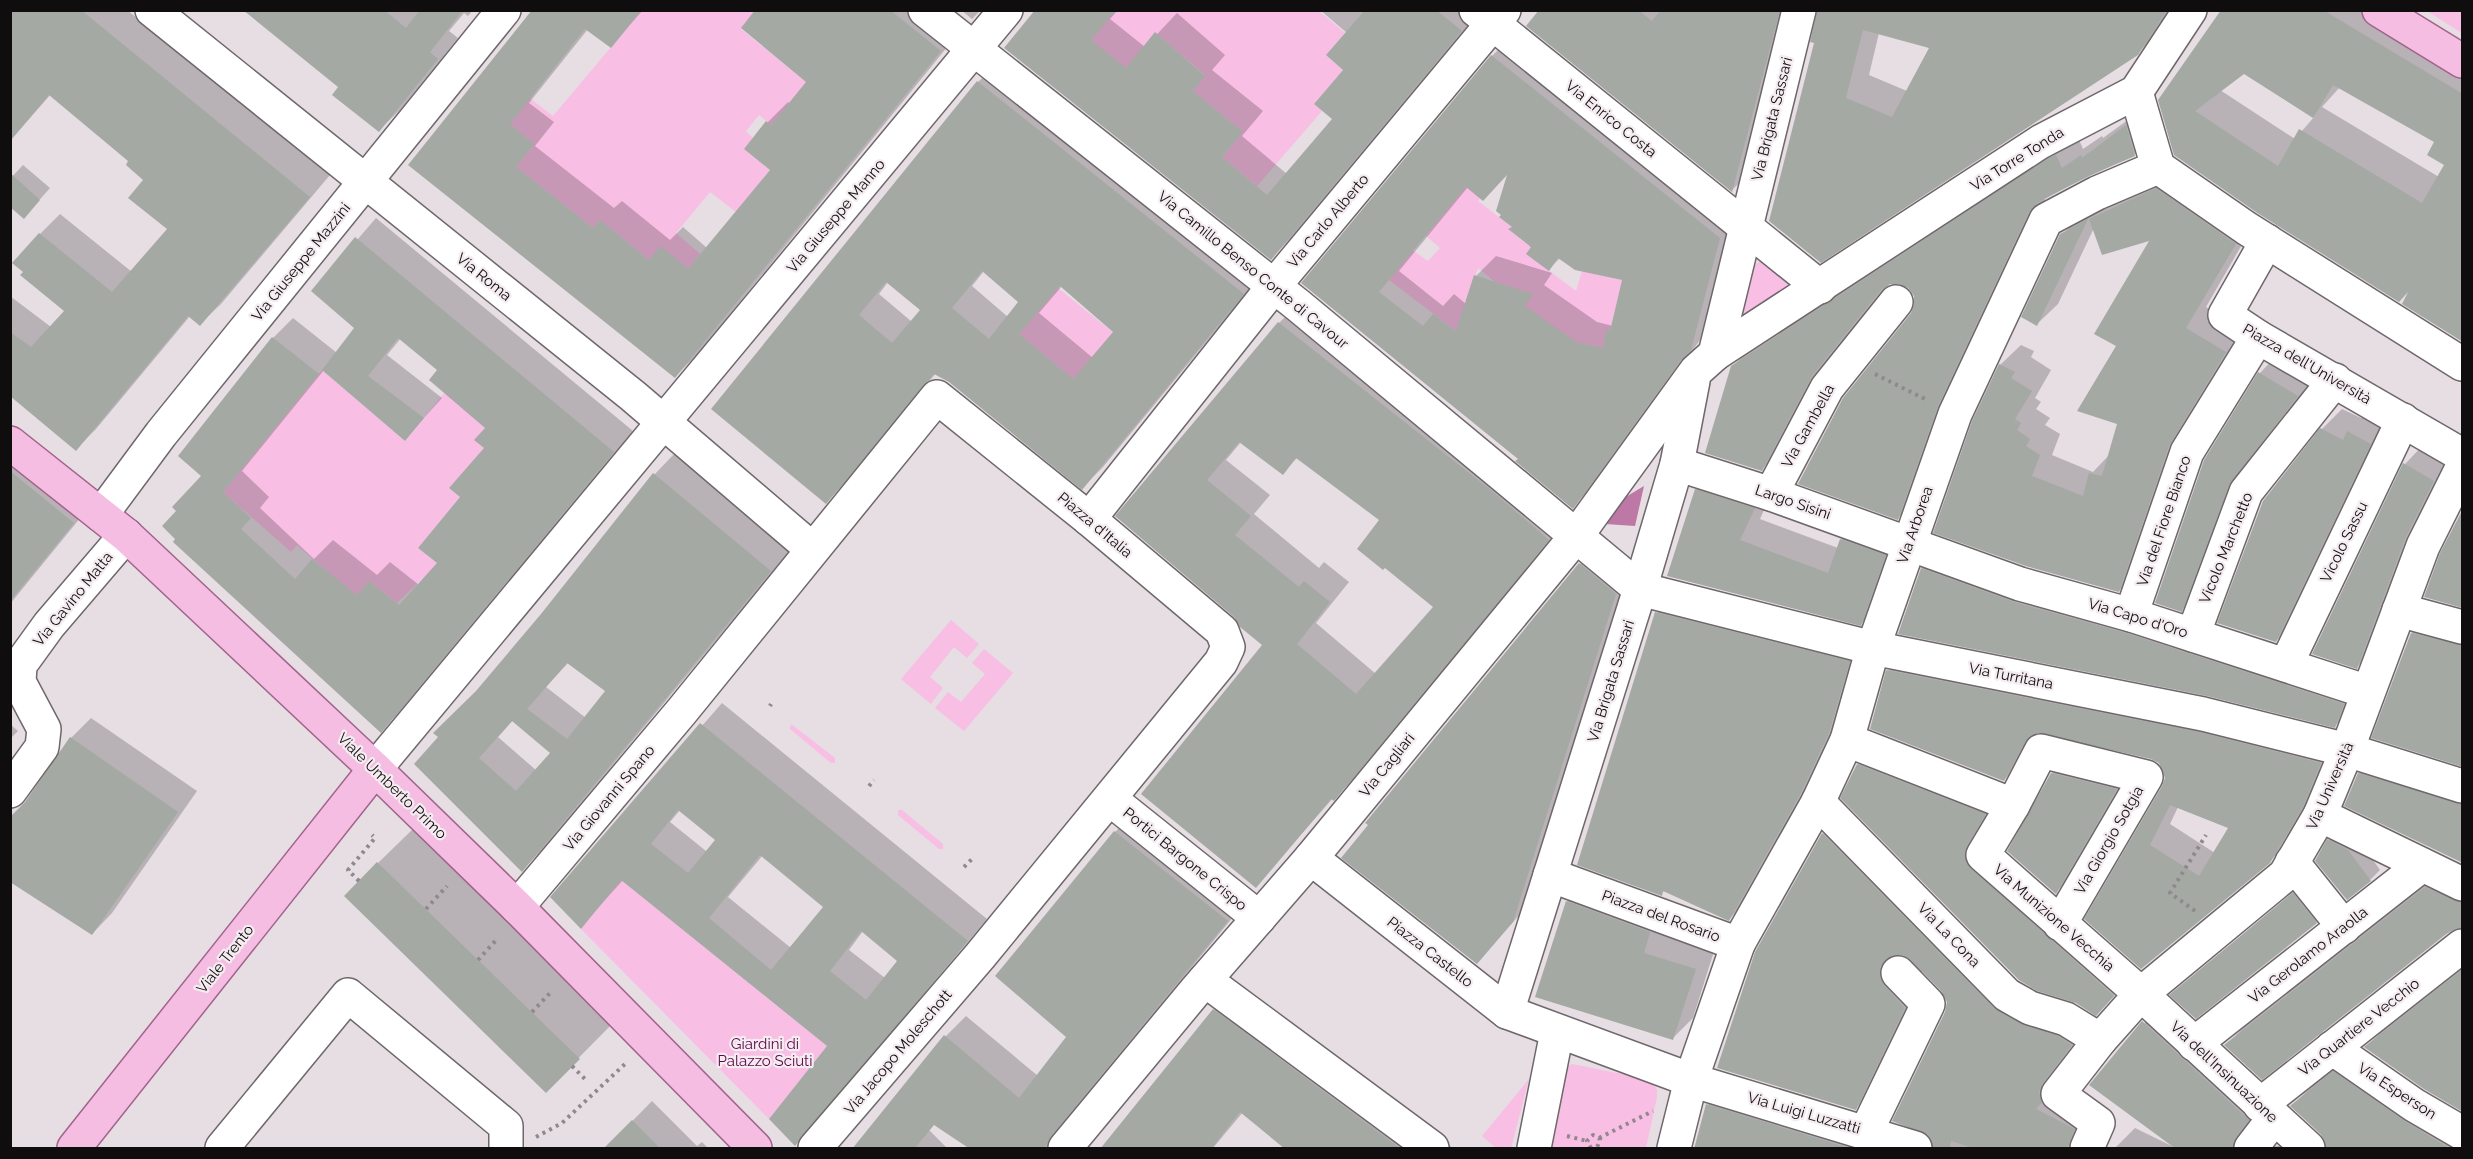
<svg xmlns="http://www.w3.org/2000/svg" width="2473" height="1159" viewBox="0 0 2473 1159" font-family="Raleway,sans-serif">
<style>
.green{fill:#f8bee3}
.water{fill:#bd78a5}
.shadow{fill:#0003;fill-rule:evenodd}
.building{fill:#a4a9a3;fill-rule:evenodd}
.lines{fill:none;stroke-linecap:round;stroke-linejoin:round}
.minor-casing{stroke:#6e676b;stroke-width:36}
.major-casing{stroke:#a1638b;stroke-width:36}
.path{stroke:#8e898c;stroke-width:4;stroke-dasharray:3 4.5;stroke-linecap:butt}
.minor{stroke:#fff;stroke-width:33}
.major{stroke:#f6bde2;stroke-width:33}
.labels{text-anchor:middle;dominant-baseline:central;stroke-width:4.5;stroke-linejoin:round;paint-order:stroke}
.street-label{font-size:15px;fill:#0f0d0e;stroke:#f4ecf0}
.park-label{font-size:15px;fill:#5c0547;stroke:#f4ecf0}
</style>
<rect width="100%" height="100%" fill="#e6dee3"/>
<g class="green">
<polygon points="634,10 755,11 741,29 806,82 792,142 759,115 746,131 753,138 744,149 770,170 736,212 710,192 676,233 700,254 688,269 649,260 600,220 593,228 516,167 534,144 507,122 527,96 553,116 638,15"/>
<polygon points="1116,10 1319,11 1345,33 1326,55 1343,70 1314,104 1322,111 1257,186 1222,157 1243,132 1193,91 1205,75 1156,33 1126,68 1116,60 1064,36 1100,11 1109,18"/>
<polygon points="2427,11 2462,11 2462,33"/>
<polygon points="1463,177 1484,193 1478,201 1512,227 1509,230 1531,247 1527,254 1576,291 1582,271 1622,280 1610,331 1606,331 1603,348 1565,340 1478,268 1456,331 1389,280 1412,250 1428,261 1440,248 1426,236 1450,206"/>
<path d="M1761 260 1790 277C1791 301 1767 309 1749 320L1742 316 1755 265Z"/>
<polygon points="1058,288 1115,334 1073,379 1019,334"/>
<polygon points="322,370 405,441 450,386 477,413 473,418 485,428 475,440 484,448 449,488 460,497 418,548 448,572 435,588 423,578 397,603 369,581 356,597 297,545 291,552 223,492"/>
<polygon points="951,620 979,644 967,658 954,647 930,677 943,688 931,704 901,679"/>
<polygon points="984,649 1013,673 964,731 935,708 948,692 961,702 985,674 972,663"/>
<polygon points="791,724 835,758 835,763 831,763 790,729"/>
<polygon points="898,810 902,810 943,844 943,849 939,849 898,815"/>
<polygon points="621,880 827,1046 769,1119 581,929"/>
<polygon points="1572,1064 1652,1080 1657,1090 1657,1097 1646,1148 1542,1148 1564,1068"/>
<polygon points="1529,1079 1511,1148 1496,1148 1482,1136"/>
</g>
<polygon class="water" points="1644,486 1635,526 1605,524 1624,498"/>
<g class="shadow">
<polygon points="10,10 127,10 330,175 221,304 200,324 190,316 96,429 76,449 10,394 10,296 51,327 66,311 40,234 60,214 132,272 170,228 145,180 130,161 51,94 10,141"/>
<polygon points="246,10 473,10 468,16 464,13 449,31 458,38 400,110 379,130 340,86"/>
<polygon points="534,10 643,10 611,46 588,29 529,103 554,122 535,146 614,208 622,201 670,240 683,227 707,248 772,170 746,149 768,122 788,102 790,104 808,82 757,10 936,10 961,30 696,356 675,376 410,164"/>
<polygon points="961,10 981,10 972,19"/>
<polygon points="1037,10 1118,10 1110,19 1145,47 1177,13 1225,55 1212,70 1263,111 1242,136 1287,174 1334,119 1345,70 1347,33 1320,10 1481,10 1291,238 1271,258"/>
<polygon points="1541,10 1796,10 1755,168 1732,190"/>
<path d="M1818 10H2174L2160 30 2137 54 1821 261ZM1879 33 1931 47 1907 91 1869 75Z"/>
<path d="M2223 10H2384L2462 57V340L2411 288 2175 154ZM2244 72 2314 117 2295 139 2220 90ZM2340 87 2436 141 2446 165 2439 177 2322 107Z"/>
<path d="M1513 35 1740 217 1711 328 1700 340 1593 486 1572 507 1520 458 1303 283 1492 56ZM1510 171 1513 226 1549 269 1560 258 1624 279 1613 326 1597 322 1544 285 1552 273 1496 256 1476 276 1466 304 1454 294 1443 306 1399 271 1468 187Z"/>
<path d="M999 62 1263 273 1103 467 1082 488 950 381 936 373 846 482 826 502 713 408 978 82ZM984 271 1020 302 1008 317 972 286ZM888 282 922 310 912 322 879 294ZM1062 286 1115 332 1093 358 1039 313Z"/>
<polygon points="2147,106 2155,134 2134,155 2046,197 1958,384 1918,498 1898,518 1912,314 1916,306 1915,295 1909,287 1900,282 1890,283 1833,354 1782,449 1761,470 1733,366 1754,345 2077,135 2083,149 2102,136 2103,138"/>
<polygon points="23,165 50,188 34,206 10,179"/>
<polygon points="2177,168 2255,222 2206,307 2246,331 2139,570 2119,591 2026,565 2000,365 2021,345 2034,351 2031,357 2051,370 2035,398 2041,402 2036,409 2050,418 2045,425 2060,434 2052,455 2093,472 2110,454 2118,423 2118,345 2153,238 2094,228 2058,304 2037,324 2062,235 2083,213"/>
<path d="M376 218 633 431 400 711 381 731 178 511 204 476 273 338 293 318 337 353 356 328 313 291ZM401 338 440 370 487 428V448L462 497 439 563 419 585 390 562 377 575 333 540 314 559 260 508 269 497 242 471 324 370 405 439 442 398 387 355Z"/>
<path d="M1299 303 1567 519 1354 779 1333 798 1256 886 1264 645 1235 616 1117 516 1279 323ZM1241 442 1282 473 1298 457 1382 520 1435 607 1376 674 1316 623 1349 582 1324 562 1319 568 1254 514 1270 495 1226 460Z"/>
<polygon points="2280,352 2317,375 2249,463 2202,589 2181,610 2205,461 2260,373"/>
<polygon points="2342,409 2361,418 2369,411 2390,423 2296,620 2276,641 2322,429"/>
<polygon points="10,434 94,501 10,604"/>
<polygon points="2425,443 2454,460 2377,646 2357,667 2314,653 2405,464"/>
<path d="M675 453 791 550 542 850 522 870 416 764 542 615 655 474ZM568 663 607 691 586 718 546 687ZM513 720 552 753 537 771 498 737Z"/>
<polygon points="1717,469 1774,488 1760,519 1838,548 1841,540 1862,519 1905,535 1881,603 1861,624 1669,575 1696,490"/>
<polygon points="1600,543 1636,573 1533,900 1477,962 1371,825 1580,564"/>
<polygon points="1943,548 2356,705 2335,726 1922,569"/>
<polygon points="1677,592 1869,641 1849,711 1750,898 1729,919 1665,890 1661,894 1657,613"/>
<polygon points="2432,613 2462,621 2462,765 2412,633"/>
<path d="M1908 650 2341 742 2291 840 2269 862 2086 919 2164 787 2166 778 2160 762 2151 757 2039 731 2024 759 2004 780 1888 671ZM2178 807 2230 828 2215 853 2170 824Z"/>
<path d="M722 703 987 919 815 1123 795 1144 829 1046 623 880 581 927 552 897ZM680 810 717 839 706 851 670 822ZM763 855 825 906 791 948 728 897ZM863 931 900 960 885 978 849 950Z"/>
<polygon points="91,718 197,791 112,913 92,934 30,797 71,738"/>
<polygon points="10,724 18,731 10,739"/>
<polygon points="1878,744 2005,794 1986,842 2117,993 2096,1014 1858,765"/>
<polygon points="2379,754 2462,780 2462,862 2359,774"/>
<polygon points="2068,758 2131,774 2071,877 2056,892 2052,774"/>
<polygon points="1848,809 2019,984 2046,1000 2096,1020 2060,1084 2098,1104 2078,1148 1695,1148 1708,1105 1732,1080 1933,1141 1948,1000 1943,990 1923,971 1921,973 1929,982 1880,1084 1855,1109 1757,952 1823,834"/>
<polygon points="1136,811 1247,900 1071,1114 1046,1148 973,1148 906,1107 947,1148 854,1148 946,1036 966,1016 1038,1076 1068,1036 997,976 1115,832"/>
<polygon points="416,826 616,1020 546,1091 378,863"/>
<polygon points="2339,830 2359,840 2380,870 2370,880 2329,840"/>
<polygon points="2446,867 2462,874 2462,926 2226,1045 2246,1025"/>
<polygon points="2309,878 2332,907 2316,922 2172,995"/>
<polygon points="1588,881 1715,948 1693,1018 1673,1038 1567,902"/>
<polygon points="2462,967 2462,1110 2366,1047 2386,1027"/>
<polygon points="1234,990 1453,1148 1288,1148 1243,1112 1213,1148 1102,1148 1214,1010"/>
<polygon points="2163,1002 2268,1099 2269,1147 2278,1146 2298,1126 2324,1147 2327,1146 2327,1141 2292,1106 2312,1086 2354,1052 2462,1148 2176,1148 2091,1085"/>
<polygon points="652,1101 697,1146 702,1142 708,1148 606,1148"/>
<polygon points="2135,1128 2176,1148 2115,1148"/>
</g>
<g class="building">
<polygon points="10,10 81,10 310,197 200,326 188,316 76,451 10,396 10,332 31,347 64,311 20,275 23,272 12,263 39,233 112,292 167,229 128,198 143,180 126,165 128,161 49,95 10,141"/>
<polygon points="243,10 384,10 406,28 420,10 463,10 430,52 438,59 379,132 332,95 338,87"/>
<polygon points="532,10 642,10 611,48 585,29 510,124 534,144 516,167 593,228 600,220 649,260 661,246 688,269 770,170 744,149 766,121 771,125 806,82 741,28 755,10 890,10 941,51 675,378 408,165"/>
<polygon points="1035,10 1116,10 1091,40 1126,68 1155,32 1205,76 1193,91 1243,132 1222,157 1267,195 1332,119 1314,104 1343,70 1326,55 1365,10 1436,10 1462,31 1271,260 1004,48"/>
<polygon points="1539,10 1638,10 1652,21 1661,10 1780,10 1732,192 1526,26"/>
<path d="M1817 10H2167L2138 55 1821 263 1769 221 1814 43 1810 42ZM1863 30 1929 48 1892 117 1846 98Z"/>
<path d="M2221 10H2323L2463 94V342L2402 304 2408 292 2399 302 2256 212 2174 155 2158 100ZM2244 74 2313 118 2333 85 2434 142 2427 155 2444 165 2422 203 2299 129 2278 166 2195 111Z"/>
<path d="M1491 55 1720 238 1691 350 1681 360 1573 509 1515 461 1518 459 1301 283ZM1507 175 1496 211 1501 215 1499 217 1512 227 1508 229 1531 247 1526 254 1549 271 1558 258 1575 270 1622 280 1610 331 1606 330 1603 348 1576 342 1525 306 1533 294 1474 275 1456 331 1433 314 1423 326 1379 292 1466 187 1483 201Z"/>
<path d="M977 81 1244 294 1082 490 949 382 934 374 826 504 711 409ZM982 271 1018 302 989 339 952 308ZM886 282 920 310 892 343 859 315ZM1060 286 1113 332 1073 379 1019 334Z"/>
<polygon points="2126,125 2135,156 2088,176 2037,203 2029,212 1938,406 1898,520 1798,484 1843,398 1911,313 1914,305 1914,296 1908,288 1899,284 1890,284 1881,290 1812,376 1762,471 1705,453 1731,366 2049,158 2056,155 2062,168 2081,155 2082,158"/>
<polygon points="10,173 40,200 24,219 10,207"/>
<polygon points="2156,188 2236,244 2186,328 2226,352 2169,446 2119,592 2026,566 1933,533 1972,421 1999,364 2015,372 2011,378 2032,391 2015,419 2021,423 2017,430 2030,439 2026,446 2040,455 2032,476 2083,496 2089,473 2102,476 2117,424 2077,411 2116,346 2094,334 2149,241 2102,255 2089,219"/>
<polygon points="2088,219 2037,326 2021,317 2060,234"/>
<polygon points="355,237 614,452 381,733 173,542 175,539 162,526 176,511 172,507 201,476 178,456 272,337 319,374 223,492 251,518 241,529 295,579 312,559 357,595 369,581 399,605 437,563 418,548 460,497 449,488 484,448 474,440 485,428 429,380 437,370 398,338 368,376 424,418 405,441 322,370 354,328 311,291"/>
<path d="M1278 322 1492 491 1549 540 1334 801 1331 799 1256 888 1141 794 1262 645 1240 627 1234 617 1115 516ZM1239 442 1283 475 1296 458 1379 520 1357 549 1383 570 1385 568 1433 607 1356 694 1297 644 1330 602 1304 581 1299 587 1235 535 1251 516 1207 480Z"/>
<polygon points="2258,372 2298,396 2229,485 2182,612 2155,603 2204,460"/>
<polygon points="2320,428 2343,440 2347,431 2371,444 2276,642 2217,623 2263,501"/>
<polygon points="2403,463 2434,481 2405,539 2357,669 2312,654"/>
<polygon points="10,471 74,523 10,601"/>
<path d="M653 473 771 571 522 872 414 764 438 737 433 733 476 691 541 614ZM567 663 605 691 567 739 527 709ZM512 721 550 753 516 791 479 758Z"/>
<polygon points="1695,489 1755,508 1740,540 1828,573 1840,539 1886,555 1861,626 1667,576"/>
<polygon points="2463,509 2463,608 2424,597 2440,553"/>
<polygon points="1579,563 1616,594 1513,922 1477,964 1341,858 1368,825 1365,823"/>
<polygon points="1921,568 2014,602 2126,633 2344,704 2335,728 2207,696 1898,634"/>
<polygon points="1655,612 1850,661 1829,733 1801,793 1729,921 1663,891 1662,896 1577,865"/>
<polygon points="2411,633 2463,645 2463,767 2371,738"/>
<path d="M1886 670 2199 732 2321 763 2303 807 2270 863 2141 969 2084 919 2162 786 2165 778 2159 763 2151 759 2038 733 2025 742 2004 781 1870 729ZM2170 805 2228 828 2199 876 2150 845Z"/>
<path d="M700 723 968 941 795 1146 769 1119 827 1046 621 880 581 929 550 897ZM678 810 715 840 688 873 651 844ZM760 855 823 907 771 970 709 918ZM861 931 897 961 866 1000 830 971Z"/>
<polygon points="70,737 178,812 92,935 10,882 10,817 25,802"/>
<polygon points="1857,764 1986,814 1967,846 1966,863 2114,996 2096,1016 2076,1003 2037,991 2019,980 1840,798"/>
<polygon points="2051,773 2117,789 2056,894 2007,851"/>
<polygon points="2358,773 2463,804 2463,863 2344,806"/>
<polygon points="1114,831 1228,921 1051,1136 1044,1149 970,1149 934,1125 914,1149 852,1149 944,1035 1019,1098 1066,1037 995,976"/>
<polygon points="1822,833 1994,1008 2021,1024 2058,1036 2072,1045 2043,1083 2039,1092 2042,1102 2036,1109 2075,1129 2067,1149 1976,1149 1951,1141 1950,1149 1933,1149 1928,1135 1892,1121 1945,1012 1947,1002 1941,991 1911,960 1903,955 1893,955 1885,960 1880,967 1880,977 1885,986 1905,1008 1856,1110 1717,1068 1755,952"/>
<polygon points="2327,839 2348,850 2371,881 2347,900 2315,861"/>
<polygon points="377,862 580,1059 546,1093 344,896"/>
<polygon points="2425,887 2463,903 2463,928 2450,931 2262,1080 2224,1045"/>
<polygon points="2293,893 2317,923 2196,1019 2169,995"/>
<polygon points="1566,901 1650,932 1644,953 1696,969 1673,1040 1535,997"/>
<polygon points="2463,969 2463,1112 2424,1089 2364,1047"/>
<polygon points="1213,1009 1401,1149 1285,1149 1240,1112 1211,1149 1100,1149"/>
<polygon points="2142,1021 2249,1120 2236,1137 2233,1149 2176,1149 2089,1085"/>
<polygon points="2333,1071 2403,1120 2451,1149 2326,1149 2321,1134 2290,1106"/>
<polygon points="1706,1104 1852,1149 1694,1149"/>
<polygon points="632,1120 661,1149 603,1149"/>
</g>
<g class="lines">
<defs>
<g id="minor">
<polyline points="152,10 633,396 812,549"/>
<polyline points="925,10 1299,306 1640,589 1873,648 2203,714 2347,750 2462,786"/>
<polyline points="1476,10 1820,287"/>
<polyline points="2136,92 2158,167 2246,228 2462,364"/>
<polyline points="2267,241 2225,315 2258,337 2462,455"/>
<polyline points="1715,354 2040,142 2136,92 2190,10"/>
<polyline points="1677,464 1771,494 2020,584 2131,615 2368,692"/>
<polyline points="1771,494 1827,388 1896,302"/>
<polyline points="101,515 161,434 504,10"/>
<polyline points="1089,519 1274,286 1504,10"/>
<polyline points="2399,610 2462,627"/>
<polyline points="2131,615 2187,452 2258,337"/>
<polyline points="2193,635 2246,492 2335,380"/>
<polyline points="2286,665 2403,420"/>
<polyline points="1847,740 2013,805"/>
<polyline points="375,769 1006,10"/>
<polyline points="10,791 42,747 44,729 19,682 20,665 49,625 126,535"/>
<polyline points="1110,799 1259,918"/>
<polyline points="1818,802 2007,995 2030,1008 2066,1019 2100,1040"/>
<polyline points="2320,815 2462,884"/>
<polyline points="1311,858 1507,1012 1691,1080 1915,1148"/>
<polyline points="2292,862 2344,927"/>
<polyline points="1550,875 1738,944"/>
<polyline points="517,907 682,711 937,397 1089,519 1222,631 1228,647 1221,662 980,956 815,1148"/>
<polyline points="2060,924 2146,777 2041,751 2013,805 1983,855 2141,994 2308,1148"/>
<polyline points="1205,980 1432,1148"/>
<polyline points="1507,1012 1640,589 1677,464 1693,381"/>
<polyline points="2194,1044 2422,865"/>
<polyline points="2332,1048 2414,1105 2462,1133"/>
<polyline points="2260,1105 2462,946"/>
<polyline points="1866,1132 1928,1004 1898,973"/>
<polyline points="222,1148 348,995 506,1126 506,1148"/>
<polyline points="1065,1148 1197,989 1311,858 1577,535 1696,371 1715,354 1799,10"/>
<polyline points="1534,1148 1557,1032"/>
<polyline points="1674,1148 1691,1080 1738,944 1818,802 1847,740 1873,648 1955,414 2046,220 2097,193 2158,167"/>
<polyline points="2087,1148 2098,1123 2058,1094 2100,1040 2141,994 2285,875 2320,815 2347,750 2423,546 2462,468"/>
<polyline points="2251,1148 2274,1118"/>
</g>
<g id="major">
<polyline points="2379,10 2462,61"/>
<polyline points="10,443 126,535 375,769 517,907 755,1148"/>
<polyline points="74,1148 375,769"/>
</g>
</defs>
<use href="#minor" class="minor-casing"/>
<use href="#major" class="major-casing"/>
<g class="path">
<polyline points="1875,374 1927,400"/>
<polyline points="770,706 771,704"/>
<polyline points="869,786 874,780"/>
<polyline points="964,867 974,857"/>
<polyline points="359,881 348,870 375,838 372,835"/>
<polyline points="426,909 447,886"/>
<polyline points="2195,911 2170,893 2206,835"/>
<polyline points="478,960 498,938"/>
<polyline points="532,1012 552,991"/>
<polyline points="572,1066 586,1080"/>
<polyline points="1567,1136 1587,1141"/>
<polyline points="536,1137 562,1123 625,1064"/>
<polyline points="1599,1138 1653,1111"/>
<polyline points="1591,1148 1587,1141 1593,1135 1600,1139 1597,1148"/>
</g>
<use href="#minor" class="minor"/>
<use href="#major" class="major"/>
</g>
<g class="labels">
<g class="street-label">
<text transform="translate(1611 119) rotate(39)">Via Enrico Costa</text>
<text transform="translate(1772 119) rotate(-76)">Via Brigata Sassari</text>
<text transform="translate(2017 159) rotate(-32)">Via Torre Tonda</text>
<text transform="translate(836 216) rotate(-50)">Via Giuseppe Manno</text>
<text transform="translate(1328 221) rotate(-50)">Via Carlo Alberto</text>
<text transform="translate(301 262) rotate(-51)">Via Giuseppe Mazzini</text>
<text transform="translate(1253 270) rotate(39)">Via Camillo Benso Conte di Cavour</text>
<text transform="translate(484 277) rotate(39)">Via Roma</text>
<text transform="translate(2307 364) rotate(30)">Piazza dell'Università</text>
<text transform="translate(1808 426) rotate(-61)">Via Gambella</text>
<text transform="translate(1793 502) rotate(19)">Largo Sisini</text>
<text transform="translate(2164 521) rotate(-71)">Via del Fiore Bianco</text>
<text transform="translate(1095 525) rotate(40)">Piazza d'Italia</text>
<text transform="translate(1915 525) rotate(-71)">Via Arborea</text>
<text transform="translate(2344 542) rotate(-64)">Vicolo Sassu</text>
<text transform="translate(2226 548) rotate(-68)">Vicolo Marchetto</text>
<text transform="translate(73 599) rotate(-51)">Via Gavino Matta</text>
<text transform="translate(2138 618) rotate(17)">Via Capo d'Oro</text>
<text transform="translate(2011 676) rotate(11)">Via Turritana</text>
<text transform="translate(1611 681) rotate(-73)">Via Brigata Sassari</text>
<text transform="translate(1387 765) rotate(-51)">Via Cagliari</text>
<text transform="translate(392 786) rotate(44)">Viale Umberto Primo</text>
<text transform="translate(2330 786) rotate(-66)">Via Università</text>
<text transform="translate(609 798) rotate(-50)">Via Giovanni Spano</text>
<text transform="translate(2109 840) rotate(-60)">Via Giorgio Sotgia</text>
<text transform="translate(1185 859) rotate(39)">Portici Bargone Crispo</text>
<text transform="translate(1661 916) rotate(20)">Piazza del Rosario</text>
<text transform="translate(2054 918) rotate(41)">Via Munizione Vecchia</text>
<text transform="translate(1949 935) rotate(46)">Via La Cona</text>
<text transform="translate(1430 952) rotate(38)">Piazza Castello</text>
<text transform="translate(2308 955) rotate(-38)">Via Gerolamo Araolla</text>
<text transform="translate(225 959) rotate(-52)">Viale Trento</text>
<text transform="translate(2359 1027) rotate(-38)">Via Quartiere Vecchio</text>
<text transform="translate(898 1052) rotate(-50)">Via Jacopo Moleschott</text>
<text transform="translate(2224 1072) rotate(43)">Via dell'Insinuazione</text>
<text transform="translate(2397 1091) rotate(33)">Via Esperson</text>
<text transform="translate(1804 1113) rotate(16)">Via Luigi Luzzatti</text>
</g>
<g class="park-label">
<text x="765" y="1044">Giardini di<tspan x="765" dy="17">Palazzo Sciuti</tspan></text>
</g>
</g>
<rect width="2473" height="1159" fill="none" stroke="#0f0d0e" stroke-width="24"/>
</svg>
